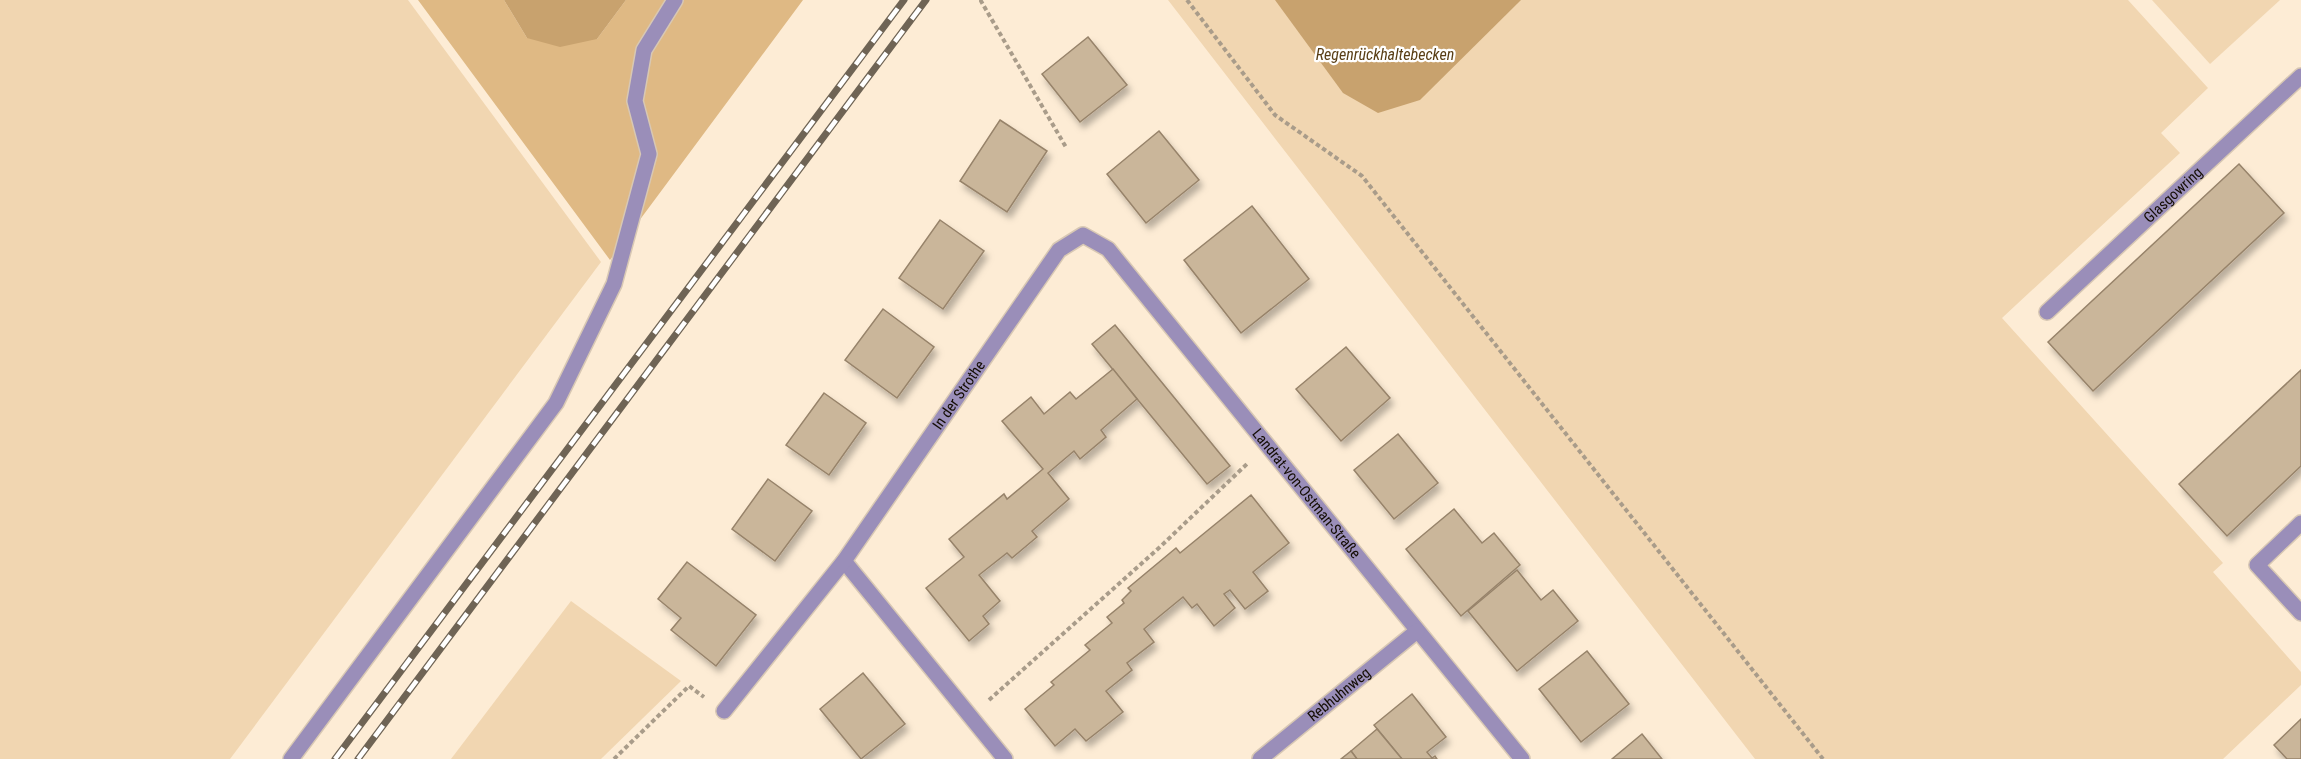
<svg xmlns="http://www.w3.org/2000/svg" width="2301" height="759" viewBox="0 0 2301 759" font-family="'Roboto Condensed',sans-serif">
<style>
.green{fill:#f1d6b1}
.forest{fill:#dfb984}
.water{fill:#c8a26e}
.building{fill:#cab69a;stroke:#97836a;stroke-width:1.5;filter:url(#shadow)}
.lines{fill:none;stroke-linecap:round;stroke-linejoin:round}
.lane-casing{stroke:#d8c8b4;stroke-width:18}
.street-casing{stroke:#d8c8b4;stroke-width:18}
.path{stroke:#a99c8a;stroke-width:4;stroke-dasharray:4.5 3;stroke-linecap:butt}
.lane{stroke:#9a8eb9;stroke-width:15}
.street{stroke:#9a8eb9;stroke-width:15}
.rail-casing{stroke:#6f6455;stroke-width:7}
.rail{stroke:#fff;stroke-width:4.5;stroke-dasharray:14;stroke-linecap:butt}
.labels{text-anchor:middle;dominant-baseline:central;stroke-width:4.5;stroke-linejoin:round;paint-order:stroke}
.street-label{font-size:15px;fill:#140d04;stroke:#fff}
.water-label{font-size:16px;font-style:italic;fill:#583d14;stroke:#fff}
</style>
<defs>
<filter id="shadow"><feDropShadow dx="3.5" dy="6" stdDeviation="3" flood-color="#0004"/></filter>
</defs>
<rect width="100%" height="100%" fill="#fdecd5"/>
<g class="green">
<polygon points="0,0 408,0 601,262 230,759 0,759"/>
<polygon points="1168,0 2128,0 2208,88 2161,133 2180,153 2002,318 2223,563 2213,572 2301,672 2301,685 2223,759 1755,759"/>
<polygon points="2152,0 2280,0 2210,64"/>
<polygon points="571,601 681,681 601,759 451,759"/>
</g>
<polygon class="forest" points="418,0 504,0 527,38 597,39 626,0 803,0 610,260"/>
<g class="water">
<polygon points="504,0 626,0 597,39 560,47 527,38"/>
<polygon points="1275,0 1521,0 1420,100 1378,113 1343,93"/>
</g>
<g class="building">
<polygon points="1088,37 1127,85 1080,122 1042,74"/>
<polygon points="1000,120 1047,151 1007,212 960,181"/>
<polygon points="1159,131 1199,180 1146,223 1107,174"/>
<polygon points="2239,164 2284,213 2093,391 2048,342"/>
<polygon points="1252,206 1309,279 1241,333 1184,260"/>
<polygon points="940,220 984,251 943,309 899,278"/>
<polygon points="883,309 934,347 897,398 845,360"/>
<polygon points="1115,325 1230,466 1207,484 1092,344"/>
<polygon points="1346,347 1390,398 1341,441 1296,389"/>
<polygon points="1113,369 1137,399 1101,430 1106,437 1080,459 1074,451 1048,473 1069,499 1032,531 1037,537 1012,558 1007,553 979,575 1000,601 983,616 989,624 969,641 926,588 964,557 949,539 1004,494 1007,499 1043,469 1002,421 1031,397 1044,414 1070,392 1076,399"/>
<polygon points="2301,370 2301,466 2227,536 2179,484"/>
<polygon points="824,393 866,423 829,475 786,445"/>
<polygon points="1398,434 1438,483 1394,519 1354,470"/>
<polygon points="768,479 812,511 775,561 732,529"/>
<polygon points="1251,495 1289,543 1253,572 1268,591 1245,609 1230,590 1224,594 1235,608 1214,626 1197,604 1192,608 1183,597 1144,629 1154,642 1127,663 1132,670 1106,691 1123,712 1086,741 1075,729 1055,746 1025,709 1054,685 1051,682 1090,650 1085,645 1112,623 1107,617 1124,603 1122,600 1131,591 1128,588 1176,548 1180,553"/>
<polygon points="1454,509 1482,543 1494,533 1520,565 1461,616 1406,549"/>
<polygon points="687,562 756,615 716,666 671,630 681,618 658,599"/>
<polygon points="1517,570 1541,600 1553,590 1578,621 1517,671 1468,611"/>
<polygon points="1587,651 1629,704 1581,742 1539,689"/>
<polygon points="863,673 905,724 861,759 820,709"/>
<polygon points="1412,694 1446,737 1427,752 1432,758 1435,756 1437,759 1402,759 1374,725"/>
<polygon points="2301,719 2301,759 2287,759 2274,745"/>
<polygon points="1377,729 1402,759 1357,759 1351,751"/>
<polygon points="1642,734 1662,759 1612,759"/>
<polygon points="1351,751 1357,759 1341,759"/>
</g>
<g class="lines">
<defs>
<polyline id="lane" points="291,759 556,403 614,284 649,154 635,101 644,50 675,0"/>
<g id="street">
<path id="s1" d="M2047 312 2301 76"/>
<polyline points="2301,523 2257,565 2301,613"/>
<polyline points="844,561 1005,759"/>
<path id="s2" d="M724 711 844 561 1059 250 1083 235 1108 249 1522 759"/>
<path id="s3" d="M1260 759 1417 631"/>
</g>
</defs>
<use href="#lane" class="lane-casing"/>
<use href="#street" class="street-casing"/>
<g class="path">
<polyline points="982,0 981,1 1067,149"/>
<polyline points="1187,0 1275,115 1362,176 1823,759"/>
<polyline points="989,700 1161,546 1249,462"/>
<polyline points="614,759 689,686 704,697"/>
</g>
<use href="#lane" class="lane"/>
<use href="#street" class="street"/>
<defs>
<g id="rail">
<polyline points="335,759 904,0"/>
<polyline points="358,759 926,0"/>
</g>
</defs>
<use href="#rail" class="rail-casing"/>
<use href="#rail" class="rail"/>
</g>
<g class="labels">
<g class="street-label">
<text stroke="none"><textPath href="#s1" startOffset="172">Glasgowring</textPath></text>
<text stroke="none"><textPath href="#s2" startOffset="394">In der Strothe</textPath></text>
<text stroke="none"><textPath href="#s2" startOffset="942">Landrat-von-Ostman-Straße</textPath></text>
<text stroke="none"><textPath href="#s3" startOffset="102">Rebhuhnweg</textPath></text>
</g>
<g class="water-label">
<text x="1385" y="54">Regenrückhaltebecken</text>
</g>
</g>
</svg>
